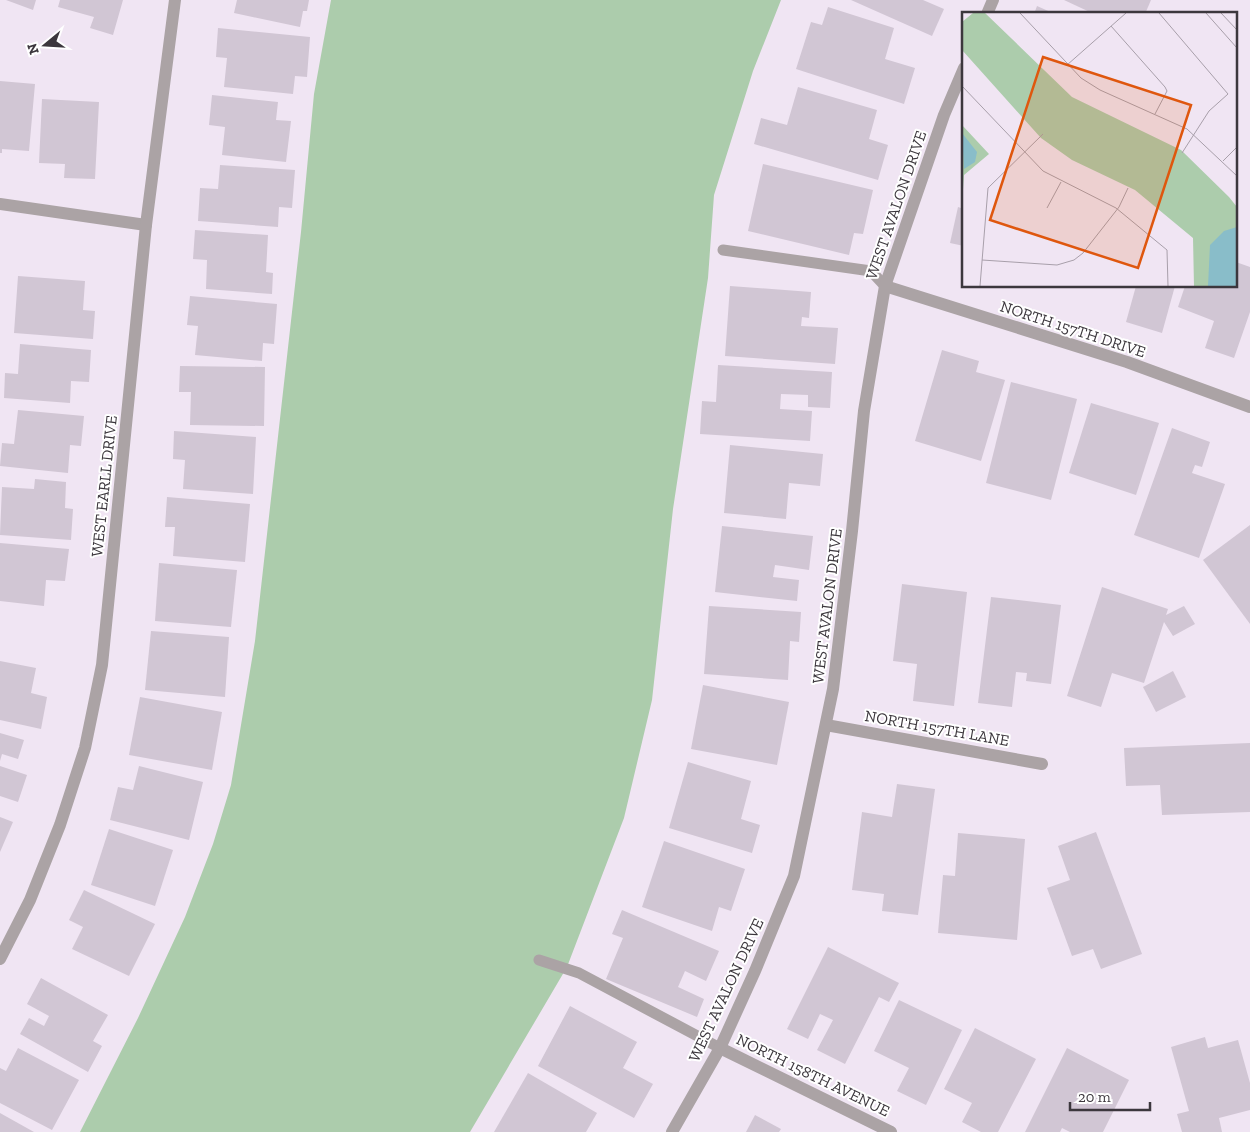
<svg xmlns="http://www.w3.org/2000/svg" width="1250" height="1132" viewBox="0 0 1250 1132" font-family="'Zilla Slab',serif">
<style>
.green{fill:#acccac}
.building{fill:#d1c6d4}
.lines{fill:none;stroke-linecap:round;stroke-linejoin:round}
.lane{stroke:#aba3a5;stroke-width:11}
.street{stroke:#aba3a5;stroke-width:12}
.labels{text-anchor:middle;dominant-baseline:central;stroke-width:4;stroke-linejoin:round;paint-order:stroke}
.street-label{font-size:16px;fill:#3c373d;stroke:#fff}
.inset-road{fill:none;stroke:#a89faa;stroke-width:1}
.view{fill:#df570e;fill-opacity:0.15;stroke:#df570e;stroke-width:2.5}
.inset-edge{fill:none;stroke:#3c373d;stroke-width:2.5}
</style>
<rect width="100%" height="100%" fill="#f0e5f3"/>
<polygon class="green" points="331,0 781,0 753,71 714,195 708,278 673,509 652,700 624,818 567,967 470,1132 80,1132 138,1018 185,917 213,844 231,785 255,641 301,232 314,94"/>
<g class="building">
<polygon points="6,0 36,0 33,10"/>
<polygon points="60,0 123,0 113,35 90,28 94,17 58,7"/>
<polygon points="237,0 309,0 307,11 303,11 300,27 234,13"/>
<polygon points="851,0 923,0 944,9 932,36"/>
<polygon points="1064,0 1151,0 1145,14 1094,14"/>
<polygon points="1037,6 1055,14 1034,14"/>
<polygon points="828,7 894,28 885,59 915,68 904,104 796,69 811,22 822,25"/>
<polygon points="218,28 310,37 307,77 295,76 293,94 224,87 227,58 216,57"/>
<polygon points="0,81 35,84 29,151 2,149 2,153 0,153"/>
<polygon points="798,87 877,110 869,139 888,145 878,180 754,144 761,118 787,125"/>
<polygon points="212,95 278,102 276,120 291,121 286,162 222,155 225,127 209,125"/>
<polygon points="42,99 99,102 95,179 64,178 65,164 39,163"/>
<polygon points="763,164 873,190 863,234 854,233 849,255 748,231"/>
<polygon points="220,165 295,170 292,208 279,207 278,227 198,221 200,188 218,189"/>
<polygon points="958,207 964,209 964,246 950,243"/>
<polygon points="195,230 268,235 266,272 273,273 272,294 206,289 207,260 193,259"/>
<polygon points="1236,262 1250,267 1250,312 1234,358 1205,348 1214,321 1178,307 1185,286 1236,286"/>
<polygon points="18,276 85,281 83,310 95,311 93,339 14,333"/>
<polygon points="730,286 811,292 809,318 802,317 801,326 838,328 835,364 725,356"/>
<polygon points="1136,286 1175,286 1162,333 1126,322"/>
<polygon points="190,296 277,304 274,344 263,343 262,361 195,355 198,326 187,325"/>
<polygon points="20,344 91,350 89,382 71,381 70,403 4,398 5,373 18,374"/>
<polygon points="942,350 979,361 976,372 1005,380 981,461 915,441"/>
<polygon points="718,365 832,372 830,408 808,407 808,395 781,394 780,409 812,411 810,441 700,434 702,401 716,402"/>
<polygon points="180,366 265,367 264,426 190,425 191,392 179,392"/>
<polygon points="1011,382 1077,399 1051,500 986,483"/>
<polygon points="1091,403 1159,423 1136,495 1069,473"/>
<polygon points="18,410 84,416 81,446 70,445 68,473 0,466 2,443 14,444"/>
<polygon points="1172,428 1210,442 1202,467 1195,465 1192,473 1225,484 1199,558 1134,535"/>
<polygon points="174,431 256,437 253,494 183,489 185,460 173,459"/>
<polygon points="730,445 823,454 820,486 789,483 786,519 724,513"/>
<polygon points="35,479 66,482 65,508 73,509 71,540 0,535 2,487 34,489"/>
<polygon points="167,497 250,504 245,562 173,556 175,527 165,527"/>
<polygon points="1250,525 1250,624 1203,560"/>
<polygon points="722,526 813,536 809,570 775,565 773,577 799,580 797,601 715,592"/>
<polygon points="0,543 69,549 65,581 46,580 44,606 0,601"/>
<polygon points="159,563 237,570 231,627 155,621"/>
<polygon points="902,584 967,592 954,706 913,701 917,664 893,661"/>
<polygon points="1102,587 1168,609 1166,615 1184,606 1195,624 1173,636 1164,622 1144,683 1112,673 1101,707 1067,696"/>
<polygon points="991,597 1061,605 1051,684 1026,681 1027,673 1016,672 1012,707 978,703"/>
<polygon points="709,606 801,612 799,642 790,641 788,680 704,674"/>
<polygon points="151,631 229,637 225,697 145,690"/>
<polygon points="0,661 36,668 31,693 47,697 41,729 0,720"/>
<polygon points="1173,671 1186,697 1156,712 1143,687"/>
<polygon points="703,685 789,702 777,765 691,749"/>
<polygon points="140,697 222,712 212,770 129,755"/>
<polygon points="0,733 24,740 18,759 2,754 0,761"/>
<polygon points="1250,743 1250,812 1162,815 1160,785 1126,786 1124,748"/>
<polygon points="688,762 751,781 741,819 760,825 752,853 669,828"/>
<polygon points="0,766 27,775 18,802 0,796"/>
<polygon points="139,766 203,782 189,840 110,820 118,787 133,790"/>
<polygon points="897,784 935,789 918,915 882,911 884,894 852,890 862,812 892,817"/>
<polygon points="0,817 13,822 0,852"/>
<polygon points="109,829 173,850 155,906 91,885"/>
<polygon points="1096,832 1142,954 1101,969 1093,949 1072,956 1047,888 1070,880 1058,846"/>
<polygon points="958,833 1025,839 1017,940 938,933 943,875 955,876"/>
<polygon points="664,841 745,869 731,911 719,907 712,931 642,907"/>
<polygon points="84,890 155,924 129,976 72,949 83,927 69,920"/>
<polygon points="622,910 719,951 706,981 685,971 678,987 704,999 697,1017 606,979 623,938 612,934"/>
<polygon points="828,947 899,983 889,1002 879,997 845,1064 817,1050 833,1020 820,1014 808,1039 787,1029"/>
<polygon points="41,978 108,1015 93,1041 102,1046 88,1072 20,1034 29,1018 44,1026 49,1016 27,1004"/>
<polygon points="899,1000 962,1030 926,1105 897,1091 909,1068 874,1051"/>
<polygon points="570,1006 637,1042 623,1068 653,1084 634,1118 538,1066"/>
<polygon points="975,1028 1036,1059 998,1132 981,1132 962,1122 972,1103 944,1089"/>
<polygon points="1205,1037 1208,1048 1238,1040 1250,1083 1250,1110 1219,1118 1222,1132 1182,1132 1177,1114 1189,1111 1171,1047"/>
<polygon points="18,1048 79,1080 52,1130 0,1103 0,1068 6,1071"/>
<polygon points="1067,1048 1129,1080 1103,1132 1070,1132 1062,1128 1060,1132 1025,1132"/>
<polygon points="528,1073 597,1113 586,1132 494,1132"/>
<polygon points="0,1113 34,1132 0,1132"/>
<polygon points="755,1115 781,1129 779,1132 746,1132"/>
</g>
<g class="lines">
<g class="lane">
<polyline points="723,250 871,271 885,286"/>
<polyline points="539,960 579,973 720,1048"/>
</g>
<g class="street">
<polyline points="987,14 993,0"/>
<polyline points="0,204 146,225"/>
<polyline points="885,286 1127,362 1250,407"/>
<polyline points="826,725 1042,764"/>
<polyline points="0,959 30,900 60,825 85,748 102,665 146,225 175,0"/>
<polyline points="720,1048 891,1132"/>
<polyline points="672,1132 720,1048 755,971 794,876 833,689 852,531 864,411 885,286 944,115 964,68"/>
</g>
</g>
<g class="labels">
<g class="street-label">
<text transform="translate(896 205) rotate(-71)">WEST AVALON DRIVE</text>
<text transform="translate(1073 329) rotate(18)">NORTH 157TH DRIVE</text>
<text transform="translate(104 486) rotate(-84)">WEST EARLL DRIVE</text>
<text transform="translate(827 606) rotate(-83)">WEST AVALON DRIVE</text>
<text transform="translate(937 728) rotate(10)">NORTH 157TH LANE</text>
<text transform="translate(726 990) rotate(-65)">WEST AVALON DRIVE</text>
<text transform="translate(813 1075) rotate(26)">NORTH 158TH AVENUE</text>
</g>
</g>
<g transform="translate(962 12)">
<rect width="275" height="275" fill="#f0e5f3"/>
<path d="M11 1H23L110 85 219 138 267 185 275 195V274H232L231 226 173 178 110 148 79 126 0 38V10ZM0 113 27 142 2 163 0 192Z" fill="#acccac"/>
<path d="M0 121 15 140 13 150 2 157ZM275 215V274H246L248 233 262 219Z" fill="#89bdc9"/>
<path class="inset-road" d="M58 1 119 66 138 78 225 117 275 164M197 1 266 82 247 99 220 141M244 1 275 36M259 1 275 18M149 14 203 75 205 79 193 102M105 53 164 1M0 74 81 159 154 196 205 238 206 274M261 149 275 135M85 196 99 170M20 248 95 253 112 248 121 241 157 195 166 176M18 274 26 176 81 122"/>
<path class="view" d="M81 45 229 93 176 256 28 208Z"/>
<rect width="275" height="275" class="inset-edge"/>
</g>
<g transform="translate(45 45) rotate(252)" stroke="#ffffff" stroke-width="4" paint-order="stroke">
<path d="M0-4L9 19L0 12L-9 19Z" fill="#3c373d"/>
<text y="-8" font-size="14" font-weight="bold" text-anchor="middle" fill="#3c373d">N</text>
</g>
<path d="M1070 1102v8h80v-8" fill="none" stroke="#3c373d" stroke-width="2.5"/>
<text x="1078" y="1102" font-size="15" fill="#3c373d" stroke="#ffffff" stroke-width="4" paint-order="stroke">20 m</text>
</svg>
